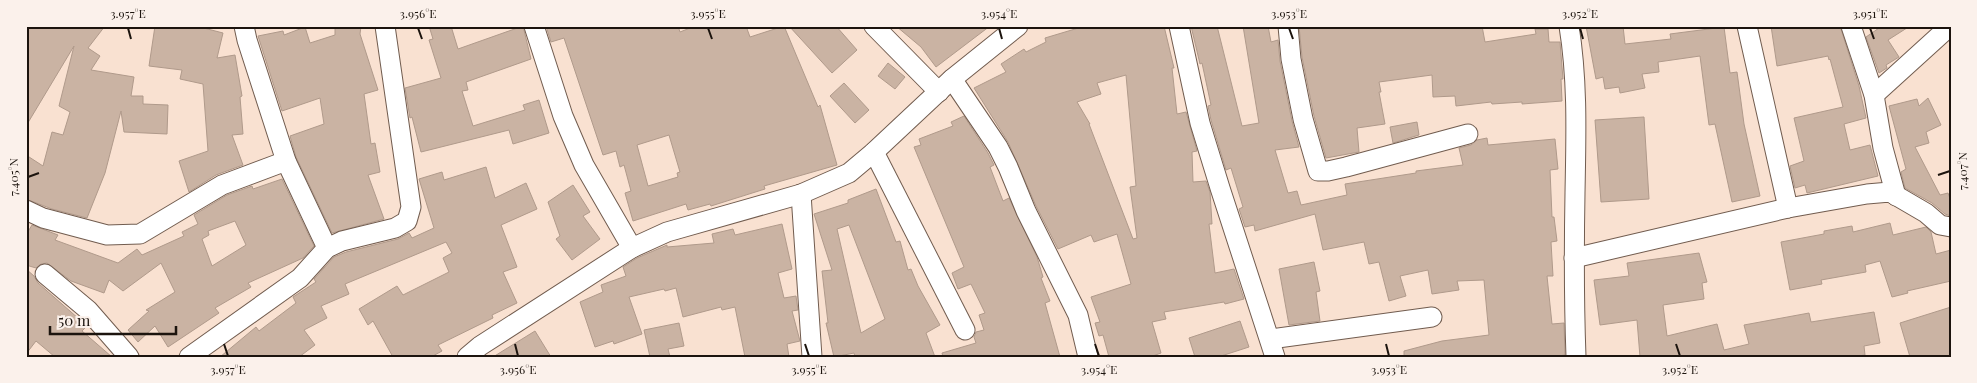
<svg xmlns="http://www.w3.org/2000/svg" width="1977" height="383" viewBox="0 0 1977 383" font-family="'Playfair Display',serif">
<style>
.building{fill:#cab3a3;stroke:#b09a8b;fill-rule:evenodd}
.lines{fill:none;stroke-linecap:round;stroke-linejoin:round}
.minor-casing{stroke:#715c4f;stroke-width:21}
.minor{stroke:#fff;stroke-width:19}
.ticks{fill:none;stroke:#1c140e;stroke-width:2}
.neatline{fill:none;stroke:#1c140e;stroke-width:2}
.ticks-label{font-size:12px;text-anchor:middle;fill:#1c140e}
</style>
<rect width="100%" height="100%" fill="#f9e1d1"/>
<g class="building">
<polygon points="26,26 105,26 88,48 100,56 91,70 134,77 131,96 143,96 143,104 168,105 167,134 124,132 121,111 105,173 87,218 52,209 26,199 26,155 43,166 52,132 63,135 70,112 59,106 74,46 26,126"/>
<polygon points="155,26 196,26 223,33 217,58 235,55 242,96 240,97 243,134 232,135 243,165 216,175 189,192 179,161 208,151 203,84 180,79 182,70 149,66"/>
<polygon points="335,26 361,26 360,34 378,90 364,94 371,144 375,143 380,172 368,175 384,219 332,233 296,157 290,136 324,124 320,98 282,111 258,36 283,31 284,35 305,27 310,43 335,35"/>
<polygon points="429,26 451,26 458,49 523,26 531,59 466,82 468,90 462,91 473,126 525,110 523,105 539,100 549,133 513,144 509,130 421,152 412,117 410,118 405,88 441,78 429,40 433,39"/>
<path d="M546 26H678L680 32 695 26H746L750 37 784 26 818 107 820 105 837 165 764 186 765 189 711 206 710 204 688 210 686 204 633 221 625 193 631 191 624 165 620 167 616 151 603 155 564 38 551 42ZM669 135 680 172 677 173 678 177 648 186 637 145Z"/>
<polygon points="789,26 836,26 857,50 832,73"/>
<polygon points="896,26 990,26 936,67 921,47"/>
<path d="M1085 26H1164L1174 68H1172L1177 114 1186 112 1197 151 1192 152 1193 182 1206 181 1210 192 1212 224H1209L1215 273 1234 269 1244 299 1225 304 1224 302 1164 312 1166 319 1152 322 1161 353 1150 357H1109L1103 335 1099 336 1095 323 1100 322 1091 297 1131 284 1117 234 1094 242 1091 235 1058 249 1036 206 1008 142 974 88 1006 72 1001 64 1024 49 1026 52 1046 42 1045 38ZM1126 75 1136 186 1130 187 1137 238 1133 239 1089 124H1090L1077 102 1101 94 1097 83Z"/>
<polygon points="1191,26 1217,26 1242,126 1259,123 1243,26 1268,26 1271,42 1278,40 1280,61 1292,121 1299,147 1275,150 1288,193 1297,191 1301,205 1347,195 1345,184 1416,173 1416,171 1463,165 1459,148 1471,145 1477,140 1487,138 1488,145 1555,139 1558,169 1550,170 1552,217 1554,217 1557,241 1551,242 1553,276 1547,276 1552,324 1564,323 1565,355 1551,357 1404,357 1404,351 1442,341 1489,335 1484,280 1457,281 1459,290 1432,294 1428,270 1400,276 1406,296 1389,301 1379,262 1369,264 1364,242 1323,250 1315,214 1255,231 1254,225 1245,227 1239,209 1243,207 1231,168 1226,170 1211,120 1208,106 1211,105 1202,63 1200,64"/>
<polygon points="1299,26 1482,26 1485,42 1536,34 1535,29 1548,29 1549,42 1560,42 1563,79 1561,79 1562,101 1522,104 1522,102 1492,104 1491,102 1456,106 1455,96 1433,97 1432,75 1379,82 1381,92 1379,92 1385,124 1357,128 1359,152 1326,158 1314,116 1302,57"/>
<polygon points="1586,26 1623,26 1625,44 1671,39 1670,34 1724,27 1730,73 1737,72 1744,124 1760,196 1732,202 1715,124 1709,125 1700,56 1658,62 1659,72 1642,74 1645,88 1620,93 1619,87 1605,89 1603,77 1596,79"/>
<polygon points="1771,26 1840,26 1859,86 1866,118 1844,124 1850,150 1870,145 1878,176 1807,193 1805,185 1795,188 1790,166 1804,161 1794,118 1843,107 1830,59 1829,60 1828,56 1777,66"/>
<polygon points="1882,26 1910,26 1888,40 1899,57 1886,65 1887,68 1879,73 1866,37"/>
<polygon points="888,63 905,77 895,89 878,76"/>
<polygon points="844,83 869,110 855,123 830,96"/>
<polygon points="1928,98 1941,125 1926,132 1929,143 1915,147 1940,195 1948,193 1951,201 1951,216 1945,214 1932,203 1905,188 1901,172 1906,169 1889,106 1917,99 1919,106"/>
<polygon points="964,116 988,153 994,165 990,167 1003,201 1009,198 1037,257 1043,277 1041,278 1050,301 1045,303 1060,357 943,357 942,353 976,343 974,337 976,332 984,330 979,315 985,313 971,284 958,289 952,273 964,267 914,147 921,145 919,139 953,126 951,122"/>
<polygon points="1644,117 1649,199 1601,202 1595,120"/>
<polygon points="1417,122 1419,135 1393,143 1390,127"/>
<polygon points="486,167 495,198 526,183 537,209 501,225 517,267 503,272 517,303 492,315 493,318 438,345 442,351 431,357 393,357 373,321 368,325 359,309 397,286 403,295 449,272 443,258 452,253 446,242 345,284 349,294 321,306 327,318 304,330 315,345 299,357 220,357 256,327 259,331 296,303 293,297 316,282 314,279 334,257 346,252 398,239 409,233 412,238 434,228 419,179 442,172 444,180"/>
<path d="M282 179 314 246 303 258 248 283 251 287 215 308 219 313 168 347 155 326 138 342 128 330 149 311 146 310 175 292 161 263 123 291 109 280 104 293 71 281 47 263 41 264 36 268 26 265V235L32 225 58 235 55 240 118 263 137 249 142 255 184 236 182 232 198 224 194 215 227 195 252 186 253 189ZM235 221 246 245 212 266 202 239 209 235 208 231Z"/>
<polygon points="573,185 590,212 583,216 600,239 572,260 556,239 560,236 548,202"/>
<path d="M876 189 896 242 900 241 908 270 911 269 918 286 940 325 926 333 935 357H855L854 353 834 357 826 323H828L822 271 832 270 814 214 848 203V200ZM849 225 885 319 861 333 837 229Z"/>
<polygon points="1890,223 1893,235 1926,227 1931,232 1936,254 1951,250 1951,281 1907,291 1908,293 1892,297 1880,261 1865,265 1866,272 1821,280 1822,284 1790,290 1781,242 1824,234 1824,231 1852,226 1853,232"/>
<polygon points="782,224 792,269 778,273 784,298 796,296 798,310 792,311 800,341 787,344 789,357 745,357 735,307 722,310 721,307 683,317 676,288 665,291 664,289 629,297 642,334 614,344 613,341 595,347 580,302 603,292 601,285 626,276 623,267 637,258 667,245 667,247 714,243 712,234 733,229 735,235"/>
<polygon points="1699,253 1707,282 1702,283 1704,299 1663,305 1667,336 1717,324 1724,350 1749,344 1744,325 1809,313 1811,322 1874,312 1880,343 1864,346 1865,355 1851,357 1640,357 1637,320 1600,325 1594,280 1629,276 1627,263"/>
<polygon points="1314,262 1320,291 1316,292 1320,321 1289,325 1279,269"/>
<polygon points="26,269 34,276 38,283 87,326 82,331 112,357 55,357 36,341 26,354"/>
<polygon points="1951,307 1951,357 1910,357 1900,323"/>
<polygon points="1240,321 1249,347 1218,357 1195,357 1189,338"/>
<polygon points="679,323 684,346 668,349 670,357 650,357 644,330"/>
<polygon points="535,331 551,357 493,357"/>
</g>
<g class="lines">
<defs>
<g id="minor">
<polyline points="244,26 247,40 286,161 327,248"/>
<polyline points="534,26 563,116 584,165 632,248"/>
<polyline points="874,26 939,92"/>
<polyline points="1179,26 1200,123 1220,188 1275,357"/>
<polyline points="1288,26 1291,59 1303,119 1318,171 1328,171 1346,167 1468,134"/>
<path d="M1569 26C1578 82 1576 137 1575 193 1574 248 1574 302 1576 357"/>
<polyline points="1747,26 1788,208"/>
<polyline points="1851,26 1874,95 1883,148 1896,196"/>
<polyline points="952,79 998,147 1008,167 1026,211 1078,315 1088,357"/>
<polyline points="1874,95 1950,26"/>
<polyline points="874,152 965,330"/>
<polyline points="801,194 812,357"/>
<polyline points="26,210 43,218 107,235 140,234 222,185 286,161"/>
<polyline points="1574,258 1788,208 1867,194 1890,192 1926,213 1940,225 1951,227"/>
<polyline points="45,274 88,310 129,357"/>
<polyline points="1270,339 1432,317"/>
<polyline points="189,357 300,278 327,248 342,241 395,228 407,221 411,207 385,26"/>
<polyline points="467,357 480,346 632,248 667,232 801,194 849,173 874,152 952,79 1018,26"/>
</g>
</defs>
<use href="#minor" class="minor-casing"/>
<use href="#minor" class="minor"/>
</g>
<path class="ticks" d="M128 28 131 39M418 28 422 39M708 28 712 39M999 28 1002 39M1289 28 1293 39M1580 28 1583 39M1870 28 1874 39M1938 175 1950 171M28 177 39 173M224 344 228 356M515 344 518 356M805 344 809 356M1095 344 1099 356M1386 344 1389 356M1676 344 1680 356"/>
<rect width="1977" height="383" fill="none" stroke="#fbf1eb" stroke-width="55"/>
<path d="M50 326v8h126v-8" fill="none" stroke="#1c140e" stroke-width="2.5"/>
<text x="58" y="326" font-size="15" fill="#1c140e" stroke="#fbf1eb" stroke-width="4" paint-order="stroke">50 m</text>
<rect x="28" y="28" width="1922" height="328" class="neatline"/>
<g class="ticks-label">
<text x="128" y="18">3.957°E</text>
<text x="418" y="18">3.956°E</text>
<text x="708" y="18">3.955°E</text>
<text x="999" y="18">3.954°E</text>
<text x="1289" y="18">3.953°E</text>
<text x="1580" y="18">3.952°E</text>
<text x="1870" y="18">3.951°E</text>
<text transform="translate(1963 171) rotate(-90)" y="4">7.407°N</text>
<text transform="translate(14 177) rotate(-90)" y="4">7.405°N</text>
<text x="228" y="374">3.957°E</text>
<text x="518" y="374">3.956°E</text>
<text x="809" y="374">3.955°E</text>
<text x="1099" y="374">3.954°E</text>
<text x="1389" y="374">3.953°E</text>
<text x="1680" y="374">3.952°E</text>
</g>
</svg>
